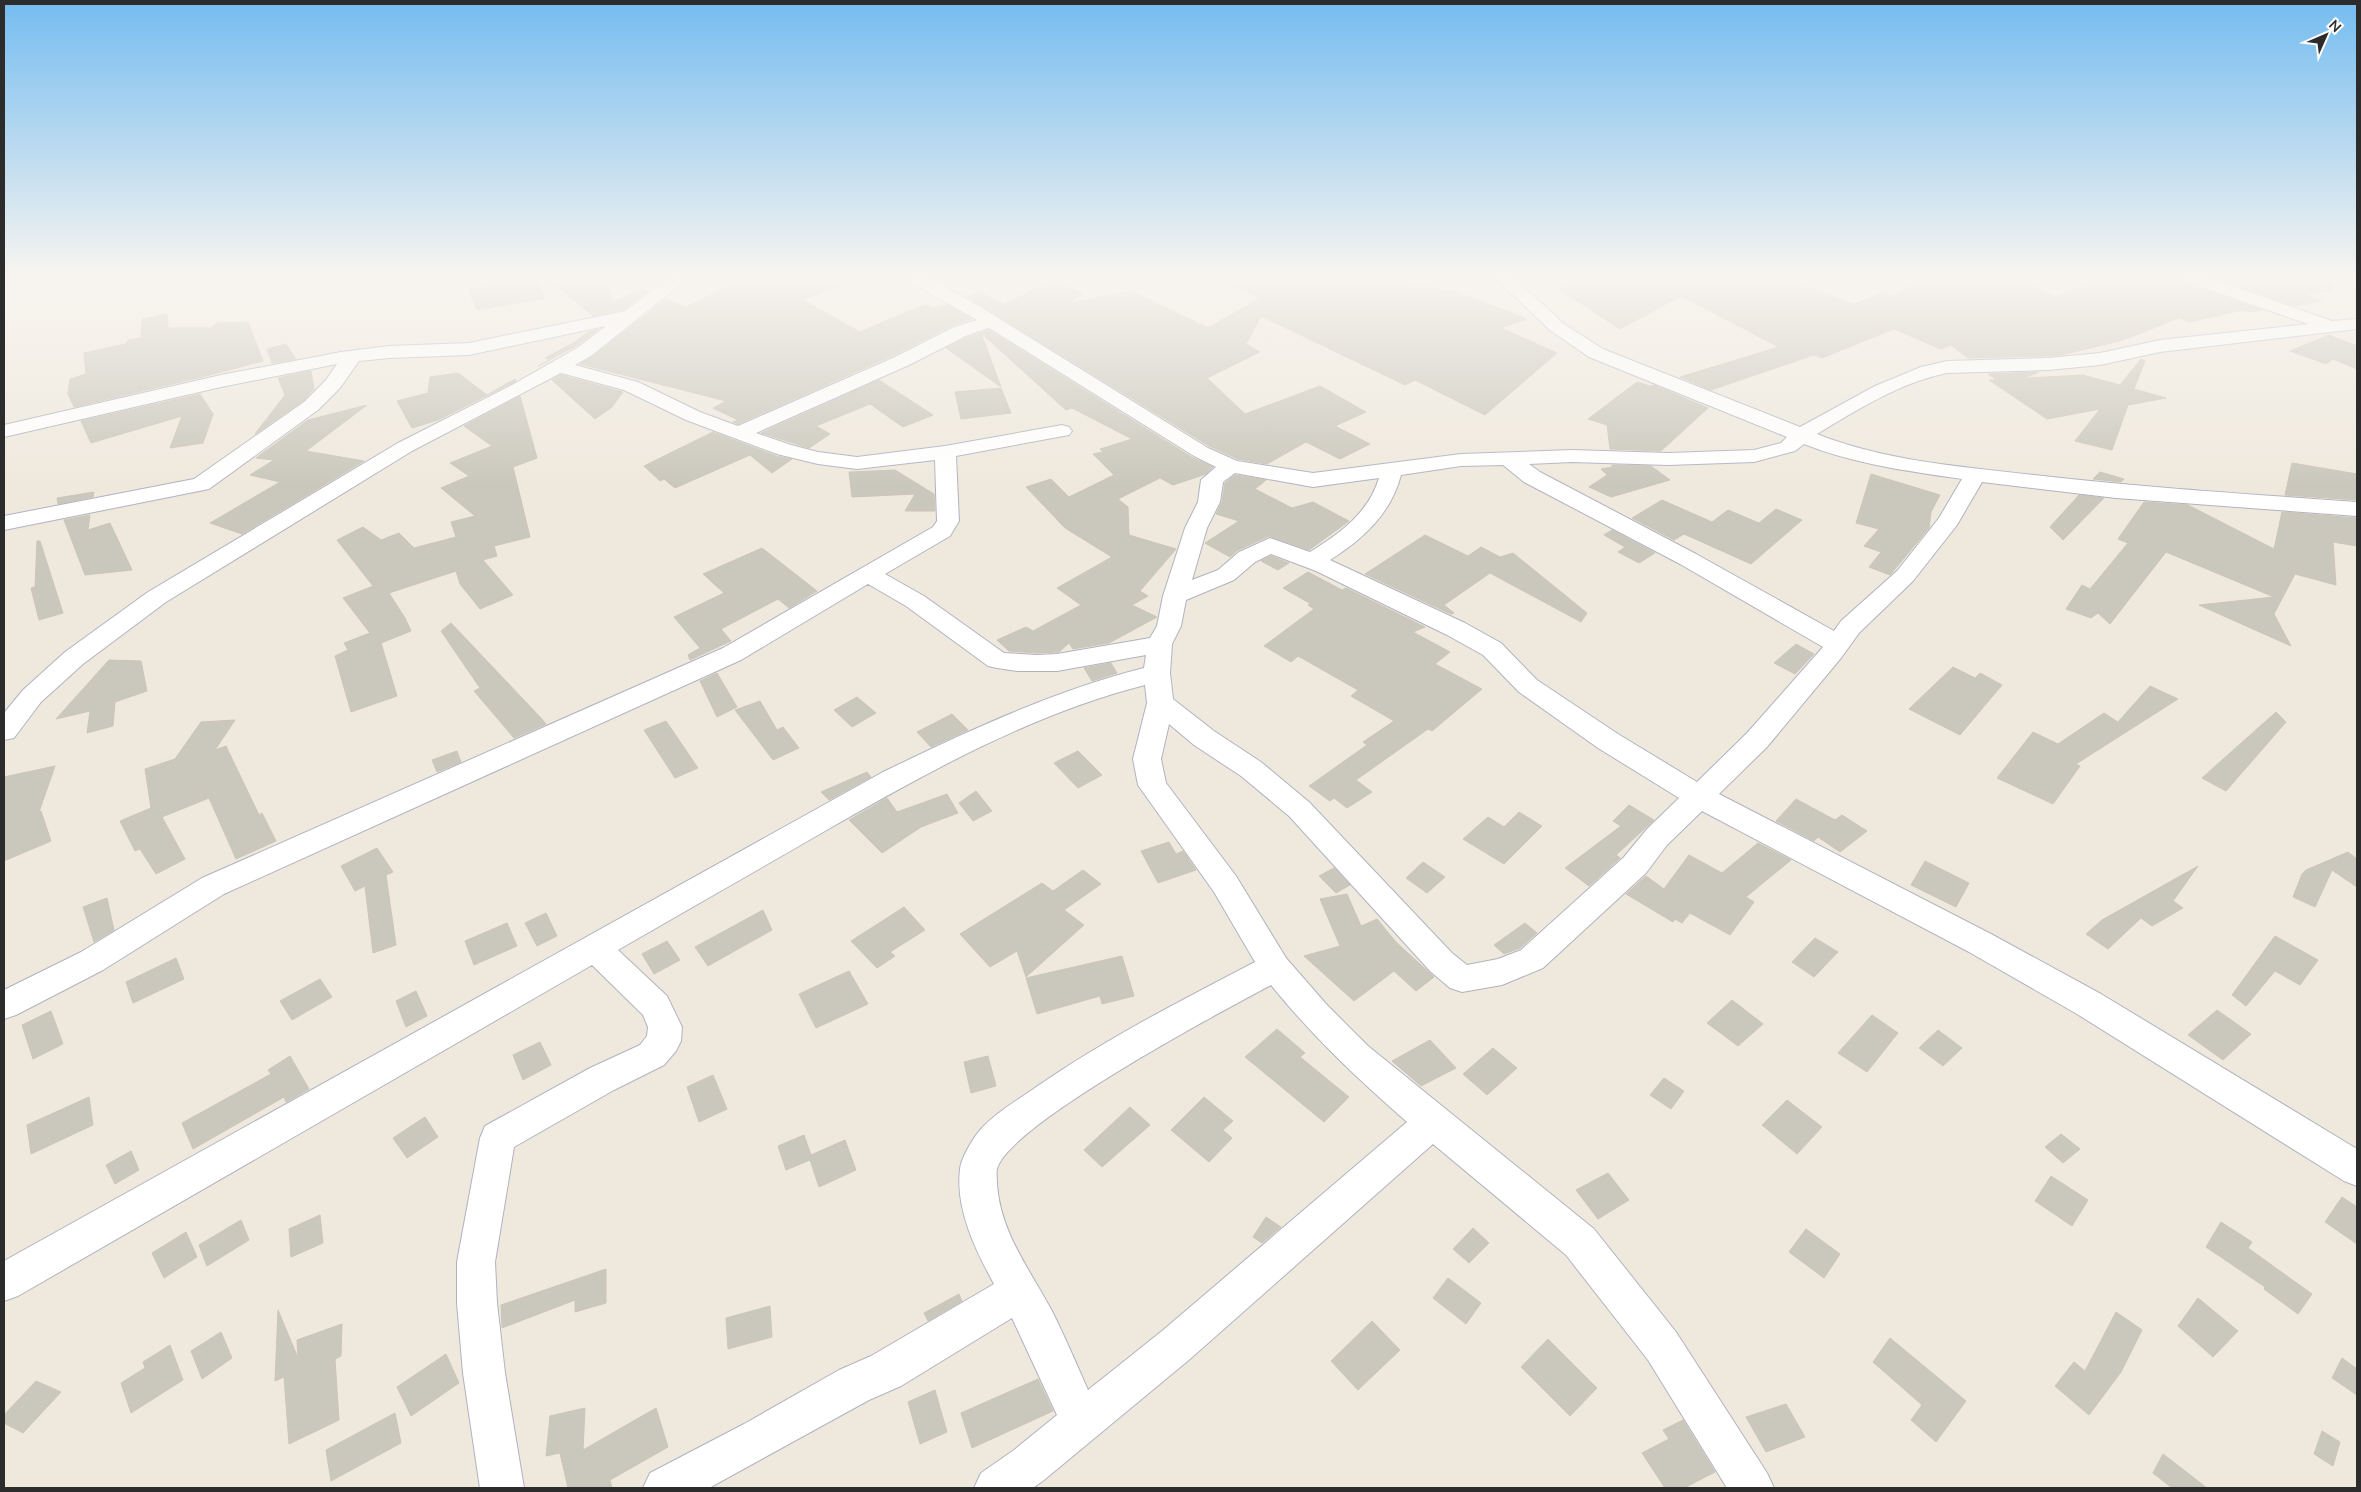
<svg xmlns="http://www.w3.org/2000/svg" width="2361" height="1492" viewBox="0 0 2361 1492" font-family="'Nunito Sans',sans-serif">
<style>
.building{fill:#cac7bc;stroke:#cbc6b6}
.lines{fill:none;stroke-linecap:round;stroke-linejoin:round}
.minor-casing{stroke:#b1b2c1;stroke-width:2}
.minor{fill:#fff;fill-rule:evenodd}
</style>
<rect width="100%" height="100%" fill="#efe9dd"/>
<g class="building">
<polygon points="534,276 545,298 477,310 468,290"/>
<polygon points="606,276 613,302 642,289 648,292 624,309 593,316 556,285"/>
<polygon points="748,276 859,276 860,278 803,300 860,332 926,304 932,308 947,305 972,319 953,325 894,355 738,424 733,422 738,420 713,408 726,401 580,364 592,357 666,299 686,307"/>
<polygon points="1208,276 1390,276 1413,287 1434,287 1447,292 1451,290 1527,319 1501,328 1557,353 1485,415 1415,380 1405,385 1261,316 1246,344 1260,352 1207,378 1245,414 1320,386 1366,412 1335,426 1370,444 1340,459 1306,442 1267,464 1238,459 1209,446 967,297 980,292 1003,304 1055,281 1083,293 1069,303 1131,291 1208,328 1260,298"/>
<polygon points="1609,276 1775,276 1854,304 1883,292 1893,296 1921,276 1931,276 1963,286 1980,276 2012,276 2055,297 2109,276 2176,276 2180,282 2263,310 2248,312 2243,310 2189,322 2179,318 2123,340 2062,355 2048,356 1968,358 1951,345 1941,349 1894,329 1822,358 1814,355 1711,390 1680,377 1779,347 1681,296 1620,329 1557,288"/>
<polygon points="2210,276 2332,276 2333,290 2306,294 2322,301 2294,306"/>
<polygon points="167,314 168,328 211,328 217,323 248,322 263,361 206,376 74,407 68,394 70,379 86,374 84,353 126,344 128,340 141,338 142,319"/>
<polygon points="598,330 576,346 538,366 550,360 545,358 575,342 588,332"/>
<polygon points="989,330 1193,458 1213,467 1206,474 1173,485 1160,478 1118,499 1128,507 1129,535 1176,549 1140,591 1148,596 1132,605 1157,617 1109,643 1073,649 1069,643 1059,652 1037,653 1009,651 997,640 1026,627 1033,631 1081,605 1057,588 1112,557 1065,528 1026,487 1051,479 1069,497 1114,475 1093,454 1103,452 1100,449 1132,439 1072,408 1066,410 981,333 1001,387 946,348 969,337"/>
<polygon points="2329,335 2357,346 2357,369 2333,359 2326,364 2290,351"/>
<polygon points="286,344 296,359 272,363 267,349"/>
<polygon points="2141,359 2145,361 2134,389 2166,398 2128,405 2112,450 2075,441 2100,409 2047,419 1989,380 1997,380 1988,374 2039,372 2024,378 2083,375 2120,385"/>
<polygon points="311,371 314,389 303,401 255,434 285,395 278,378"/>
<polygon points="458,373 487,395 515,379 516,381 438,420 412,428 397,401 428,393 430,377"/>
<polygon points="561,375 623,392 612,407 595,419 552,380"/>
<polygon points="879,380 933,415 903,427 870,404 816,426 830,434 809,448 761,433"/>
<polygon points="1637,382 1650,386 1654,385 1708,408 1661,451 1610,449 1607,425 1588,419"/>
<polygon points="1001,388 1011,413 961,419 955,392"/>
<polygon points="200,394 213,414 203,443 170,448 182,416 91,443 81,421"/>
<polygon points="520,396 537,458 513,467 530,537 494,546 497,556 483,560 513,595 480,609 460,584 456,571 389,593 405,618 411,631 381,643 397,696 351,712 335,656 348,650 344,643 370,633 343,598 373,586 337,540 363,527 381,540 399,533 414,548 456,537 451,522 475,516 441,488 469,476 450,463 492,446 464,426"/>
<polygon points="367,405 306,451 364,461 242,534 210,523 280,482 250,475 274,460 256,458 308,420"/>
<polygon points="713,432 776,456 792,459 772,473 750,455 675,488 664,479 660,481 644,466"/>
<polygon points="2292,463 2357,474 2357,500 2285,495"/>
<polygon points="1612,465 1651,466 1670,480 1611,497 1589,487 1607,475 1601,469 1612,467"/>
<polygon points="895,470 934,494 935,511 905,511 915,494 852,497 849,472"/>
<polygon points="2100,472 2124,479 2121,482 2093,479"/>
<polygon points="1871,474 1940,495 1931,512 1929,528 1890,575 1869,567 1881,552 1864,546 1879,529 1856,523"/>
<polygon points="1235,475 1266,480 1255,489 1292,508 1313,502 1349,521 1309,550 1269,536 1238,550 1230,557 1205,543 1239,521 1216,514 1222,502 1225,483"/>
<polygon points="94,492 93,497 58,504 57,498"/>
<polygon points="2079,495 2104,498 2063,540 2050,527"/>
<polygon points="1662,500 1712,522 1728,510 1759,523 1776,509 1802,520 1751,564 1684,534 1674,540 1632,518"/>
<polygon points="2144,502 2188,505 2274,549 2282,512 2357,518 2357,546 2333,542 2336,585 2295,574 2274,614 2291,646 2199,605 2274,597 2166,552 2110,624 2098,613 2091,618 2066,609 2082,585 2090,589 2128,543 2118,539"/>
<polygon points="90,515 88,530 110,523 132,570 85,575 64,520"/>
<polygon points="1612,530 1655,553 1639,563 1618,552 1625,547 1604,535"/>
<polygon points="1425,535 1468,556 1481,547 1500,557 1513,553 1587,613 1581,622 1490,573 1444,605 1454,613 1451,614 1365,574"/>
<polygon points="37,541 40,541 63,613 39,620 31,588 35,587"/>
<polygon points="762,548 817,591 789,608 778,599 721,629 731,641 690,660 688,655 700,648 674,617 724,593 703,574"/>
<polygon points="1271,556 1289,563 1278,570 1261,561"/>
<polygon points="1308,572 1342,590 1346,588 1425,627 1413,632 1450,652 1435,664 1482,689 1432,731 1428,729 1356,780 1372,792 1347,808 1334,798 1330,801 1309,786 1367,745 1363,742 1394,721 1351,696 1358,690 1298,656 1291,662 1264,646 1314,609 1308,605 1311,604 1283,588"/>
<polygon points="451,623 540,717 546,724 514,738 474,691 480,688 441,631"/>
<polygon points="1796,644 1814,654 1795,674 1774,663"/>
<polygon points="109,660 141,661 147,691 115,702 113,726 87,733 90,711 56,719"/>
<polygon points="1111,663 1117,673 1092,681 1084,668"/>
<polygon points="1953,667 1975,678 1980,673 2002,685 1960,735 1909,709"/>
<polygon points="717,673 737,707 717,717 700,681"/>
<polygon points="2150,686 2178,699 2076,764 2080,766 2053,804 1997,778 2033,732 2058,744 2104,713 2118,722"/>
<polygon points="857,697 876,713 852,727 834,710"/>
<polygon points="760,701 777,730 783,727 799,748 773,760 735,710"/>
<polygon points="2276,712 2286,722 2226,791 2202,778"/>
<polygon points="952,714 968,730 931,747 917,732"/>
<polygon points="235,720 215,750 226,746 259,815 262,813 276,841 236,859 209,798 162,817 185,859 156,874 140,849 135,851 120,821 151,808 145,769 175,759 201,722"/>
<polygon points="666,721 698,768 675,778 644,730"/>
<polygon points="457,751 461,762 437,772 432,760"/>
<polygon points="1078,751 1102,775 1078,788 1054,763"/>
<polygon points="55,766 39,812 41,811 51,841 4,861 4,777"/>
<polygon points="867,772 871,777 829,800 821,792"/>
<polygon points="976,791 992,811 973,821 959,803"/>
<polygon points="947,794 958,813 921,827 882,853 849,820 887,798 897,812"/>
<polygon points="1796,799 1835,820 1842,815 1867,831 1840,852 1818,837 1814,841 1776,821"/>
<polygon points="1629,805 1654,820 1616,855 1620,858 1589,886 1565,868 1621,826 1613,821"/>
<polygon points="1519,812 1542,826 1504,864 1463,839 1488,817 1504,827"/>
<polygon points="1169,842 1176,854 1183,851 1196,870 1158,883 1141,851"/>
<polygon points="1758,843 1791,860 1746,897 1754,902 1730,935 1690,913 1682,923 1675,919 1673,922 1626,894 1646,876 1664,889 1689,855 1722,873"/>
<polygon points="377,848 393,872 386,875 396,945 373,953 365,886 355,891 341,866"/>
<polygon points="2348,852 2357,859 2357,887 2332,870 2315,907 2293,897 2302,874 2306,870"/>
<polygon points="1925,861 1969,883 1956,907 1911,885"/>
<polygon points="1423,862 1445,877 1427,893 1406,878"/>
<polygon points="2198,866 2173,901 2183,908 2152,926 2141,918 2108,949 2086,934 2102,920"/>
<polygon points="1334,868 1350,885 1336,893 1319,876"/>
<polygon points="1083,870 1101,884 1064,910 1084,925 1026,977 1017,951 990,967 960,934 1042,883 1053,891"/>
<polygon points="1347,894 1361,926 1377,919 1396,942 1434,977 1416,991 1394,971 1354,1001 1304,956 1340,946 1320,899"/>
<polygon points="107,898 114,930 94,942 83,907"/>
<polygon points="904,907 925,930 890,952 895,956 877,968 851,941"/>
<polygon points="763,910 772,930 708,966 695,947"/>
<polygon points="546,913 557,936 537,946 525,923"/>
<polygon points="507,923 517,946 474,965 465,941"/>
<polygon points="1525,923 1537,933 1520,948 1504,954 1494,945"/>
<polygon points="2275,936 2318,960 2300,985 2275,971 2246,1006 2232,995"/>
<polygon points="1815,938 1838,952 1814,977 1792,962"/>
<polygon points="667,941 680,960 654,974 642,954"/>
<polygon points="1122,956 1134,996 1102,1004 1100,996 1037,1014 1026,978"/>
<polygon points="176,958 184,979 133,1003 126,982"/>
<polygon points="849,971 868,1004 816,1028 799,994"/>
<polygon points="320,979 332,997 292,1020 280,1001"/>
<polygon points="416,991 427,1016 406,1027 396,1001"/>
<polygon points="1732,1000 1763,1024 1738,1046 1707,1023"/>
<polygon points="2217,1010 2251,1034 2223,1060 2188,1035"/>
<polygon points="51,1011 63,1044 33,1059 22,1025"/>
<polygon points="1872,1015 1898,1033 1867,1072 1838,1053"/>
<polygon points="1277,1029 1305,1053 1300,1057 1349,1097 1324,1122 1245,1057"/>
<polygon points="1938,1030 1962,1048 1943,1066 1919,1048"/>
<polygon points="1430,1040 1456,1068 1421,1086 1392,1061"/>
<polygon points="540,1042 551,1065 523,1080 513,1055"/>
<polygon points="1493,1048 1517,1068 1487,1095 1463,1074"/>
<polygon points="290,1056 309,1089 286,1102 284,1097 193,1149 182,1123 271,1074 268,1070"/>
<polygon points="988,1056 996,1086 971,1093 964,1062"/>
<polygon points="713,1075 727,1109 699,1122 687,1087"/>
<polygon points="1664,1078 1684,1091 1671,1109 1650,1095"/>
<polygon points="89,1097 93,1125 31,1154 27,1125"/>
<polygon points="1204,1097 1233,1121 1223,1130 1232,1138 1209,1162 1171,1130"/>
<polygon points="1787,1100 1822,1127 1797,1154 1762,1125"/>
<polygon points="1130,1107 1150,1125 1102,1167 1084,1150"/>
<polygon points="425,1117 438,1137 407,1158 393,1138"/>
<polygon points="2061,1134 2080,1149 2063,1163 2045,1147"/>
<polygon points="804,1135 811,1155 845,1140 856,1170 819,1187 810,1160 786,1170 778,1146"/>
<polygon points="131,1151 139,1170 115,1184 106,1165"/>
<polygon points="1608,1173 1629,1200 1598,1219 1576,1190"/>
<polygon points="2051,1176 2088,1200 2072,1226 2035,1201"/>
<polygon points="2342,1197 2357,1207 2357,1244 2325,1222"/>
<polygon points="320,1215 323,1243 291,1257 289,1229"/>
<polygon points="1266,1217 1281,1227 1262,1243 1253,1237"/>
<polygon points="241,1220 249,1240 207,1266 199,1245"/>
<polygon points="2221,1222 2252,1242 2248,1248 2312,1294 2298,1314 2264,1289 2265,1287 2206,1247"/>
<polygon points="1473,1228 1489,1243 1469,1263 1453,1249"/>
<polygon points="1806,1229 1840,1254 1824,1278 1789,1252"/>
<polygon points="186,1232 197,1257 164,1278 152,1253"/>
<polygon points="606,1269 606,1303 575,1312 575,1300 502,1328 501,1305"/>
<polygon points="1448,1278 1481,1303 1466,1324 1433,1298"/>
<polygon points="959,1294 962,1301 928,1321 924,1313"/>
<polygon points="2198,1298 2238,1331 2213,1357 2178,1326"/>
<polygon points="770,1306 772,1337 728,1349 726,1318"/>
<polygon points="278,1310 298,1358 297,1340 342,1324 341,1356 335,1359 339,1420 289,1444 284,1377 275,1381"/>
<polygon points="2116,1312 2142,1330 2121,1372 2089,1415 2055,1386 2074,1362 2085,1371"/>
<polygon points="1372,1321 1400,1350 1358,1390 1331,1361"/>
<polygon points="221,1332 232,1358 202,1379 191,1351"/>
<polygon points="1890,1338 1966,1401 1936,1442 1911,1420 1922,1405 1873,1362"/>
<polygon points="1548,1339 1597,1388 1570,1416 1521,1367"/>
<polygon points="170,1345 183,1380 131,1413 121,1383 145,1368 143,1362"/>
<polygon points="446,1354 459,1383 411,1416 397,1387"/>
<polygon points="2342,1358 2357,1369 2357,1395 2332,1378"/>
<polygon points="1038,1379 1053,1411 972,1448 961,1413"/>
<polygon points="36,1381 61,1392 23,1433 4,1423 4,1415"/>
<polygon points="935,1390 947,1432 920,1444 908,1402"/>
<polygon points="1786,1404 1805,1437 1766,1452 1746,1417"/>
<polygon points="585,1408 583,1450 656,1408 668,1447 610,1480 612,1488 568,1488 560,1453 546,1456 550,1416"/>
<polygon points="395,1413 401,1443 331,1481 326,1450"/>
<polygon points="1683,1420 1715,1472 1684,1488 1665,1488 1642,1453 1669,1439 1663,1430"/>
<polygon points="2322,1431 2340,1442 2333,1466 2314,1454"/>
<polygon points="2163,1454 2207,1488 2172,1488 2153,1473"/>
</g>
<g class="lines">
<defs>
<path id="minor" d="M671 276H691L591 356 575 365 638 382 700 412 738 426 895 357 954 327 977 320 906 280 903 276H925L979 306 1208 448 1237 461 1313 473 1461 454 1572 450 1668 453 1754 450 1781 443 1787 437 1589 357 1551 331 1493 276H1512L1564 324 1603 349 1800 427 1875 386 1921 367 1947 361 2048 358 2100 353 2160 340 2308 324 2181 280 2178 276H2204L2332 321 2357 319V329L2160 352 2100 365 2048 370 1947 373C1901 382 1857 410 1817 434 1882 460 1955 466 2025 474 2135 487 2246 494 2357 502V516L2116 498 1982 482 1957 525 1913 581 1859 633 1841 658 1767 747 1719 794 1991 934 2101 994 2357 1149V1186L2344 1181 2077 1014 1969 952 1702 811 1667 845 1646 873 1543 968 1502 985 1462 992 1450 988 1430 971 1289 816 1241 776 1194 745 1169 724 1161 759 1166 783 1236 876 1286 958 1327 1005 1368 1046 1594 1229 1676 1332 1767 1473 1774 1488H1727L1648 1360 1566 1255 1433 1144 1190 1359 1044 1480 1033 1488H974L981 1473 1014 1450 1057 1415 1012 1318 901 1386 869 1400 709 1488H643L650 1473 744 1424 839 1370 871 1356 994 1284C976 1251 955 1209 960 1169 961 1159 970 1144 976 1135 989 1118 1011 1104 1029 1092 1100 1042 1178 1002 1255 962L1214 892 1138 785 1133 759 1147 703 1145 685C1031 714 926 773 825 831 756 871 687 910 618 950L667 996 682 1027 681 1041 676 1051 664 1065 614 1090 514 1147 495 1262 497 1303 505 1373 524 1488H480L463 1373 457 1303V1262L480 1138 485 1126 590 1068 640 1045 647 1036 648 1027 643 1015 592 965 18 1296 4 1301V1261L883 772C968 731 1053 691 1144 668L1146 655 1057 671H1017L997 668 988 666 906 606 868 584 741 660 224 894 103 970 16 1015 4 1019V990L81 952 202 878 723 648 933 527 937 521 935 460 857 469 818 464 777 454 686 420 624 390 561 373 412 451 166 602 83 664 41 702 14 738 4 740V713L23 690 65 652 148 592 398 443 512 385 577 348 606 326 469 355 389 358 359 361 340 388 318 410 209 489 4 530V516L194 479 304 402 326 380 337 364 221 387 4 437V425L221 375 341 352 389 346 469 343 625 311ZM989 328 1194 456 1216 467 1201 480 1198 502 1185 528 1163 596 1157 626 1150 638 1057 654 1037 655 1004 653 924 596 885 574 950 536 959 521 956 456 1069 435 1072 431 1069 427 1062 425 945 446 857 457 818 452 791 445 756 433 909 365 968 335ZM1804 444C1854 464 1908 471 1962 479L1939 518 1897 571 1841 621 1834 631 1696 554 1540 472 1529 464 1572 462 1668 465 1754 462 1795 451ZM1503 465 1524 482 1680 564 1823 647 1747 733 1697 782 1618 734 1537 680 1501 643 1465 623 1330 560C1362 540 1391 514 1401 475L1461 466ZM1235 473 1313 487 1379 478C1368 514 1340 533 1310 552L1270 538 1239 552 1218 570 1192 580 1207 528 1220 502 1223 482ZM1271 554 1316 571 1447 635 1483 655 1519 692 1598 748 1679 798 1647 829 1624 857 1521 950 1498 959 1467 965 1452 953 1309 802 1261 762 1214 731 1173 699 1170 673 1172 644 1181 626 1186 600 1234 580 1255 562ZM1271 985C1313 1037 1357 1078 1407 1122L1162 1331 1088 1390C1076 1363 1065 1337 1052 1311 1030 1270 1000 1232 997 1184 997 1179 996 1173 997 1169 1008 1125 1224 1010 1271 985Z"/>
</defs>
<use href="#minor" class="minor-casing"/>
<use href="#minor" class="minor"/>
</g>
<linearGradient id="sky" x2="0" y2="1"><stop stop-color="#74bcf0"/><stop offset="0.57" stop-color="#f8f5f0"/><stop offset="1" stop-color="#f8f5f0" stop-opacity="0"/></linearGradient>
<rect width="2361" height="485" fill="url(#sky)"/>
<rect width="2361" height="1492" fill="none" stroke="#2c2c2c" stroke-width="10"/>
<g transform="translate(2326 35) rotate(45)" stroke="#ffffff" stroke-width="4" paint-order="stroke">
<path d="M0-4L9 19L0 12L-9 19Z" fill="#2c2c2c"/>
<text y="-8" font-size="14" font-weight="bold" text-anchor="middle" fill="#2c2c2c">N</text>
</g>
</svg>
